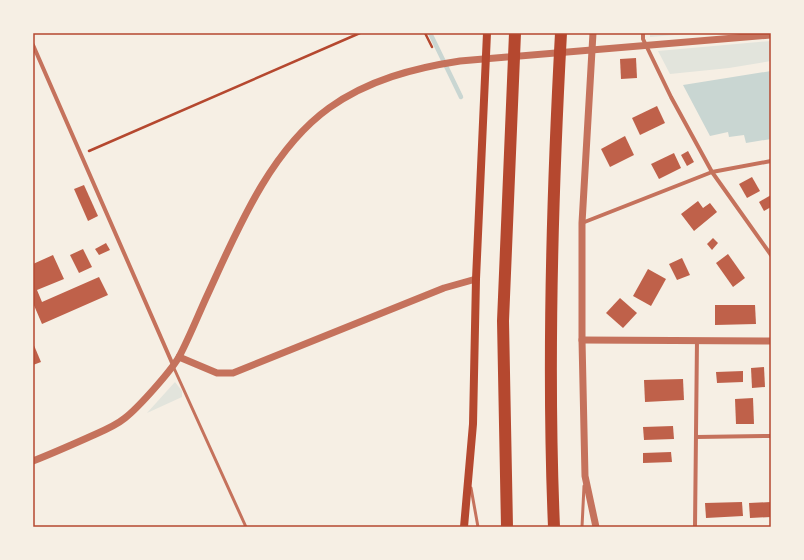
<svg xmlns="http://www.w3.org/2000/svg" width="804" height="560" viewBox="0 0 804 560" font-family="Raleway,sans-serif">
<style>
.green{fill:#e2e4dc}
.water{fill:#c9d6d2}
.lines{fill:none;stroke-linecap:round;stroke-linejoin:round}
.stream{stroke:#c9d6d2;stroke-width:4.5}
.building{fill:#bf614a}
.path{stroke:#b5482f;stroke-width:2.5}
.service{stroke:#c5725c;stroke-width:3}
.minor{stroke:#c5725c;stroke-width:4}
.tertiary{stroke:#c5725c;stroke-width:7}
.secondary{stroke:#b5482f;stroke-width:8}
.motorway{stroke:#b5482f;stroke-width:12}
.neatline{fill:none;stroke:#b5482f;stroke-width:1.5}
</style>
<rect width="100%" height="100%" fill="#f6efe4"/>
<g class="green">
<polygon points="650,33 699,33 650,37"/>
<polygon points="771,41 771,61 729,68 670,74 658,51"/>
<polygon points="175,382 182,391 182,397 147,413"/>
</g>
<polygon class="water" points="771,71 771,139 746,143 744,135 729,137 728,132 710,136 683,85"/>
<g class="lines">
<polyline class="stream" points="430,33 461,97"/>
</g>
<g class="building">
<polygon points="636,58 637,78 621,79 620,59"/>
<polygon points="657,106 665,123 640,135 632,118"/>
<polygon points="625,136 634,155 610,167 601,149"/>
<polygon points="688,151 694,162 687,166 681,155"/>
<polygon points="674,153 681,168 659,179 651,164"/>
<polygon points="752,177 760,191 747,198 739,184"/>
<polygon points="84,185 98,216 88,221 74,189"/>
<polygon points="771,195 771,207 764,211 759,202"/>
<polygon points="698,201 703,208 710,203 717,212 694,231 681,214"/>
<polygon points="713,238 718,243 712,250 707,244"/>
<polygon points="106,243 110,250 99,255 95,249"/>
<polygon points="83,249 92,267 79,273 70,255"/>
<polygon points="728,254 745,278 733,287 716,263"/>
<polygon points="53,255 64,279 37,290 42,302 99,277 108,295 42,324 33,303 33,264"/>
<polygon points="682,258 690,275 677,280 669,264"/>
<polygon points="648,269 666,279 651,306 633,296"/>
<polygon points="620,298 637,313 623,328 606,313"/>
<polygon points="715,305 755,305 756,324 715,325"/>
<polygon points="33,343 41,362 33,365"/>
<polygon points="764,367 765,387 752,388 751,368"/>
<polygon points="743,371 743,382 717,383 716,372"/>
<polygon points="683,379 684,400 645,402 644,380"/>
<polygon points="753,398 754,424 736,424 735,399"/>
<polygon points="673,426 674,439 644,440 643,427"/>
<polygon points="671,452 672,462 643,463 643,453"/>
<polygon points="742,502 743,516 706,518 705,503"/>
<polygon points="771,502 771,517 750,518 749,503"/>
</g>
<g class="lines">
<g class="path">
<polyline points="425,33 432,47"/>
<polyline points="89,151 360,33"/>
</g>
<g class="service">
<polyline points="173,366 246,527"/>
<polyline points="471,488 478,527"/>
<polyline points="582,527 584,486"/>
</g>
<g class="minor">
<polyline points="643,33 643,39 671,97 712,172 771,255"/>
<polyline points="33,45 173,365"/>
<polyline points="582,223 712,172 771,161"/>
<polyline points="696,437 771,436"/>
<polyline points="695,527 697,340"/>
</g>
<g class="tertiary">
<polyline points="593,33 582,223 582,340 585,476 596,527"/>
<polyline points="582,340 771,341"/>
<polyline points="179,357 217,373 233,373 444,288 476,279"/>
<path d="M33 461C51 454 69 446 87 438 100 432 114 427 125 418 139 407 170 372 179 357 189 338 197 318 206 298 236 233 269 151 329 108 368 80 414 68 460 61L771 35"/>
</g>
<polyline class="secondary" points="464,527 473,424 476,279 487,33"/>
<g class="motorway">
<polyline points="507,527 503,321 515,33"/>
<path d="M554 527C547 362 552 198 561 33"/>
</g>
</g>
<rect width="804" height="560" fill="none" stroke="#f6efe4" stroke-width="68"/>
<rect x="34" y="34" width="736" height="492" class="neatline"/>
</svg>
